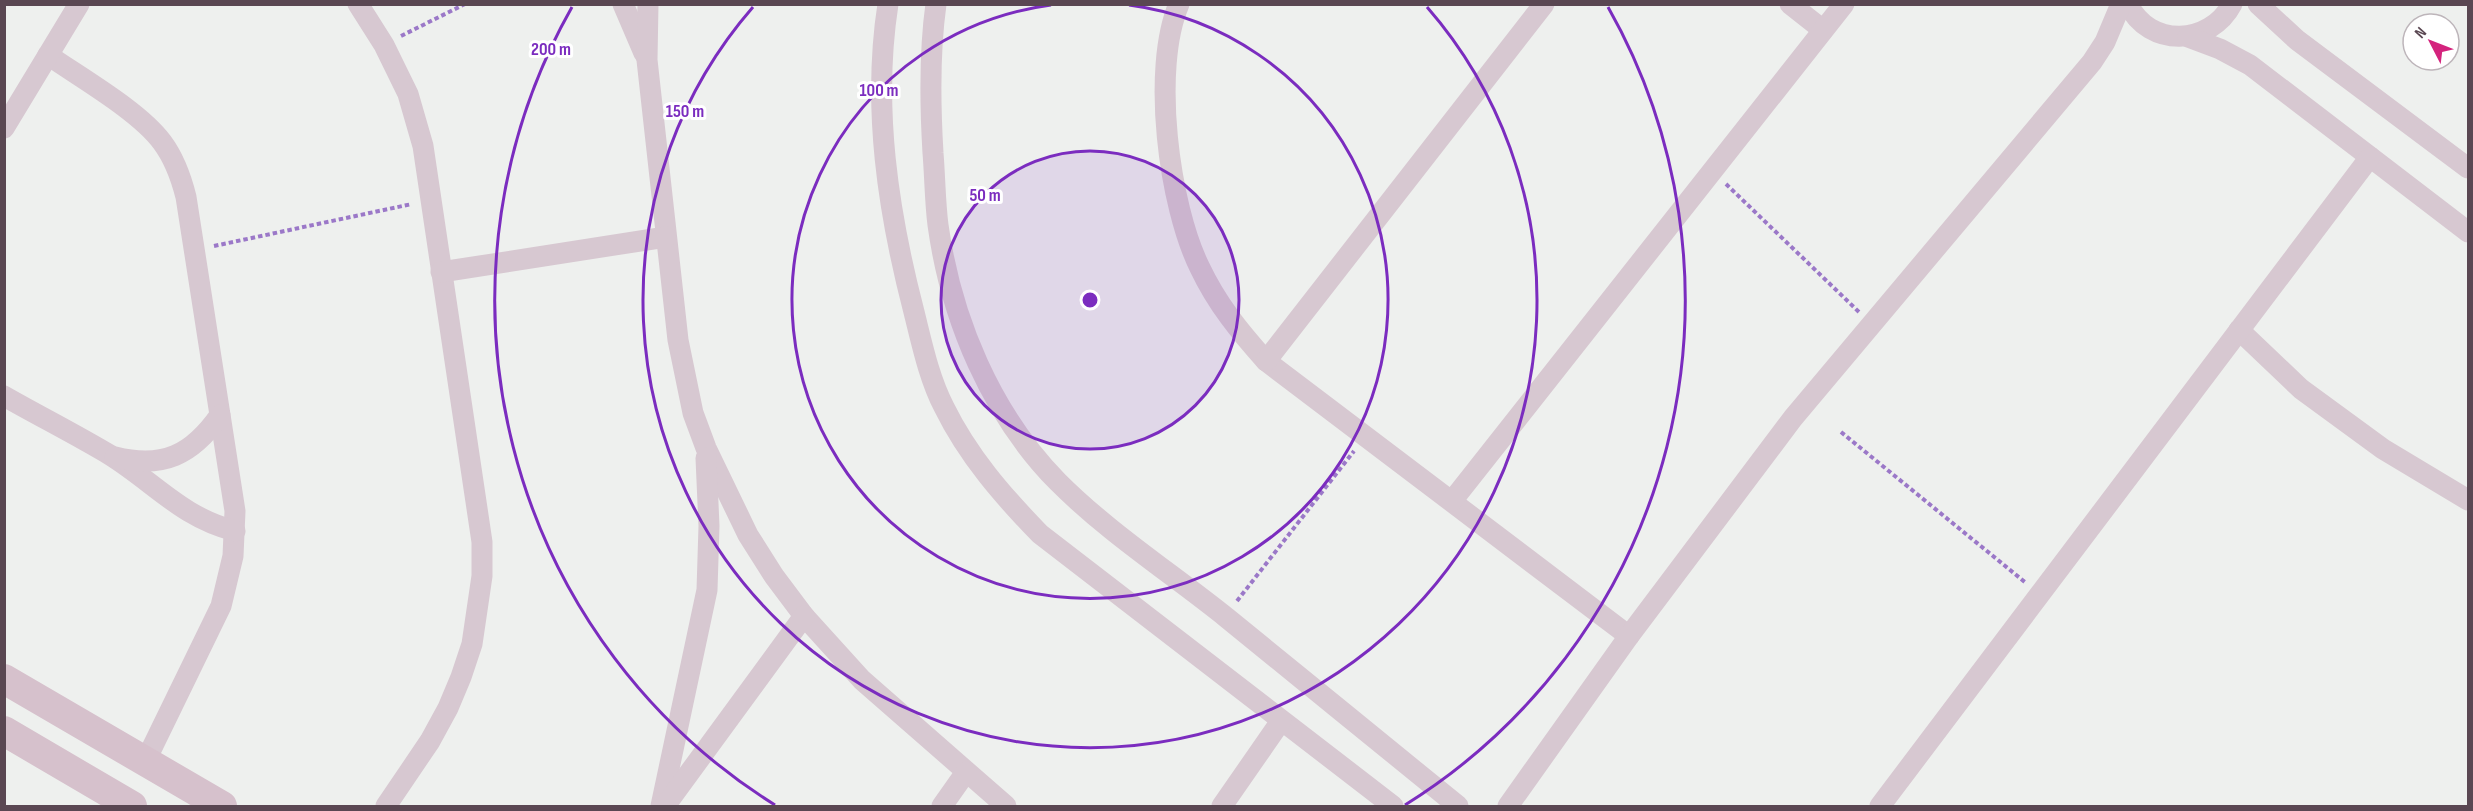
<svg xmlns="http://www.w3.org/2000/svg" width="2473" height="811" viewBox="0 0 2473 811" font-family="'Sofia Sans Condensed',sans-serif">
<style>
.lines{fill:none;stroke-linecap:round;stroke-linejoin:round}
.path{stroke:#9b78c8;stroke-width:4;stroke-dasharray:4.5 3;stroke-linecap:butt}
.street{stroke:#d7c8d1;stroke-width:21}
.secondary{stroke:#d6c1cc;stroke-width:30}
.ring{fill:none;stroke:#7b2cbf;stroke-width:3}
.centre{fill:#7b2cbf;stroke:#fff;stroke-width:3}
.ring-label{font-size:18px;text-anchor:middle;font-weight:bold;fill:#7b2cbf;stroke:#fff;stroke-width:6;stroke-linejoin:round;paint-order:stroke}
</style>
<rect width="100%" height="100%" fill="#eef0ee"/>
<g class="lines">
<g class="path">
<polyline points="401,36 465,4"/>
<polyline points="1726,184 1859,312"/>
<polyline points="214,246 412,204"/>
<polyline points="1841,432 2026,583"/>
<polyline points="1237,601 1354,451"/>
</g>
<g class="street">
<polyline points="358,4 384,45 408,94 423,146 482,542 482,576 472,644 461,677 448,708 430,741 386,806"/>
<polyline points="623,4 644,53"/>
<polyline points="648,4 647,60 678,340 693,413 706,448 748,535 774,576 804,616 862,680 1006,806"/>
<path d="M888 4C872 107 888 212 914 312 922 344 929 378 944 407 968 456 1003 496 1040 534L1393 806"/>
<path d="M936 4C929 54 930 103 933 153 935 177 935 202 938 225 951 319 991 414 1058 482 1109 533 1171 573 1227 618 1304 680 1381 744 1458 806"/>
<path d="M1179 4C1151 69 1169 206 1200 268 1217 304 1240 332 1266 361L1629 636"/>
<polyline points="1790,4 1823,30"/>
<path d="M2128 4C2149 48 2210 46 2232 4"/>
<polyline points="2258,4 2297,40 2468,168"/>
<polyline points="2188,37 2220,49 2250,65 2468,232"/>
<path d="M48 55C81 78 139 111 162 142 174 158 181 177 186 197L235 511 233 556 221 606 146 760"/>
<polyline points="4,128 79,4"/>
<polyline points="441,272 666,237"/>
<polyline points="2239,330 2301,389 2383,449 2468,500"/>
<polyline points="1266,361 1544,4"/>
<path d="M4 396C39 416 75 434 110 455 155 483 181 517 235 531"/>
<path d="M115 457C163 469 192 455 220 415"/>
<polyline points="1452,501 1844,4"/>
<polyline points="661,806 707,590 709,526 706,458"/>
<polyline points="665,806 804,616"/>
<polyline points="942,806 966,772"/>
<polyline points="1222,806 1281,721"/>
<polyline points="1508,806 1629,636 1793,418 2092,62 2105,42 2121,4"/>
<polyline points="1880,806 2370,157"/>
</g>
<g class="secondary">
<polyline points="4,679 222,806"/>
<polyline points="4,731 132,806"/>
</g>
</g>
<circle cx="1090" cy="300" r="149" fill="#7b2cbf" fill-opacity=".12"/>
<g class="ring">
<circle cx="1090" cy="300" r="149"/>
<path d="M1129 5A298 298 0 1 1 1051 5"/>
<path d="M1427 7A447 447 0 1 1 753 7"/>
<path d="M775 805A595 595 0 0 1 572 7M1608 7A595 595 0 0 1 1405 805"/>
</g>
<circle cx="1090" cy="300" r="9" class="centre"/>
<g class="ring-label">
<text x="551" y="55">200 m</text>
<text x="879" y="96">100 m</text>
<text x="685" y="117">150 m</text>
<text x="985" y="201">50 m</text>
</g>
<rect width="2473" height="811" fill="none" stroke="#5a4752" stroke-width="12"/>
<g transform="translate(2431 42) rotate(312)"><circle r="28" fill="#ffffff" stroke="#bdb5ba" stroke-width="1.5"/>
<path d="M0-4.5L10 22L0 15L-10 22Z" fill="#d4237d"/>
<text y="-9" font-size="16" font-weight="bold" text-anchor="middle" fill="#5a4752">N</text>
</g>
</svg>
